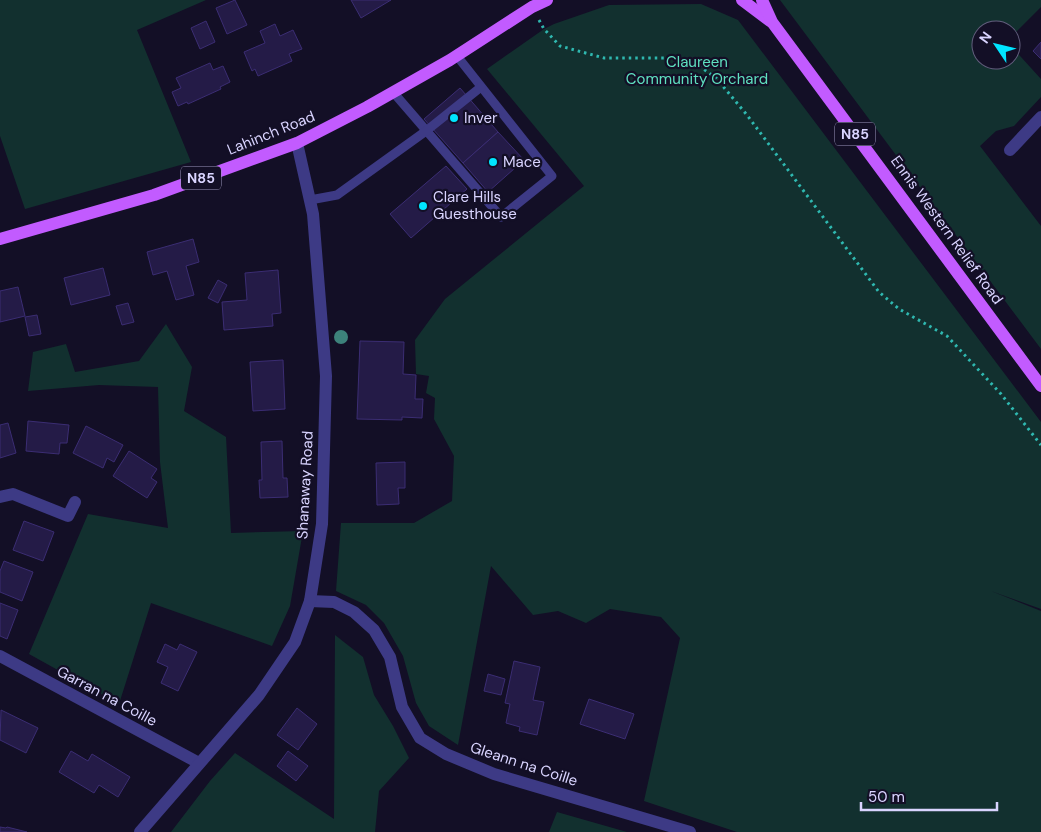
<svg xmlns="http://www.w3.org/2000/svg" width="1041" height="832" viewBox="0 0 1041 832" font-family="'DM Sans',sans-serif">
<style>
.green{fill:#12302f}
.building{fill:#241b47;stroke:#3b2d73}
.lines{fill:none;stroke-linecap:round;stroke-linejoin:round}
.path{stroke:#2fb8b0;stroke-width:3;stroke-dasharray:2.5 4;stroke-linecap:butt}
.lane{stroke:#3d3a85;stroke-width:9}
.street{stroke:#3d3a85;stroke-width:12}
.primary{stroke:#c25bff;stroke-width:12}
.tree{fill:#3d827b}
.poi-dot{fill:#00e5ff;stroke:#130f26;stroke-width:2}
.labels{text-anchor:middle;dominant-baseline:central;stroke-width:4.5;stroke-linejoin:round;paint-order:stroke}
.shield{fill:#130f26;stroke:#9e99be;stroke-width:1}
.shield-label{font-size:14px;font-weight:bold;fill:#d9d4ff}
.park-label{font-size:15px;fill:#5fe0c0;stroke:#130f26}
.poi-label{font-size:15px;fill:#d9d4ff;stroke:#130f26;text-anchor:start}
.street-label{font-size:15px;fill:#d9d4ff;stroke:#130f26}
</style>
<rect width="100%" height="100%" fill="#130f26"/>
<g class="green">
<polygon points="0,0 206,0 137,30 191,162 25,209 0,136"/>
<polygon points="780,0 1041,0 1041,7 1011,37 1011,30 981,30 981,60 1011,60 1011,46 1041,79 1041,97 1014,126 996,131 980,146 1041,226 1041,349"/>
<polygon points="701,4 738,20 1041,422 1041,609 991,591 1041,611 1041,832 737,832 644,801 680,638 661,617 610,609 586,623 558,611 533,615 491,566 458,745 429,726 416,703 403,656 384,623 366,605 336,591 341,523 414,523 452,501 454,456 434,419 435,398 426,393 429,376 416,374 415,340 445,299 584,186 487,69 544,29 554,24 609,5"/>
<polygon points="166,324 192,367 184,411 226,437 231,533 303,531 290,606 272,646 151,603 119,704 29,654 88,514 168,528 160,462 158,387 99,385 28,391 33,352 66,344 75,372 139,361"/>
<polygon points="335,635 363,657 374,695 393,726 409,758 379,791 375,832 171,832 210,781 235,753 334,819"/>
<polygon points="557,812 627,832 549,832"/>
</g>
<g class="building">
<polygon points="235,0 247,25 227,34 216,8"/>
<polygon points="351,0 391,0 361,18"/>
<polygon points="206,21 215,42 200,49 191,28"/>
<polygon points="275,24 280,36 293,30 302,49 289,54 292,61 258,76 255,69 252,71 244,52 265,43 260,31"/>
<polygon points="1041,42 1041,59 1033,51"/>
<polygon points="210,63 213,70 223,66 230,82 220,87 221,89 188,104 187,102 178,106 172,92 181,88 176,78"/>
<polygon points="460,88 498,132 463,163 424,119"/>
<polygon points="498,132 524,160 488,192 463,163"/>
<polygon points="446,166 467,189 411,238 390,214"/>
<polygon points="193,239 199,262 186,266 194,295 176,300 167,271 153,275 147,252"/>
<polygon points="103,268 110,295 71,305 64,278"/>
<polygon points="278,270 281,313 272,314 273,326 224,330 222,302 247,300 245,273"/>
<polygon points="218,280 227,285 218,303 208,298"/>
<polygon points="18,287 25,316 0,322 0,291"/>
<polygon points="128,303 134,322 122,325 116,306"/>
<polygon points="37,315 41,334 29,336 25,317"/>
<polygon points="360,341 404,342 403,374 416,375 415,399 423,399 422,418 402,417 402,420 357,419"/>
<polygon points="283,360 285,409 253,411 250,362"/>
<polygon points="28,421 69,425 67,443 60,443 59,454 26,451"/>
<polygon points="8,423 16,453 0,458 0,425"/>
<polygon points="86,426 123,445 114,462 107,458 103,468 73,453"/>
<polygon points="282,441 283,478 287,478 288,497 260,498 259,480 262,480 261,442"/>
<polygon points="129,451 157,469 151,478 157,482 147,498 113,476"/>
<polygon points="405,462 405,488 398,488 399,504 377,505 376,463"/>
<polygon points="24,521 54,532 43,561 13,550"/>
<polygon points="4,561 33,572 22,601 0,592 0,571"/>
<polygon points="0,603 18,610 7,639 0,636"/>
<polygon points="165,644 177,650 180,644 197,652 178,691 161,683 168,667 157,662"/>
<polygon points="514,661 540,667 533,700 544,702 537,735 519,731 520,727 506,723 510,704 505,703"/>
<polygon points="488,674 505,679 501,695 484,691"/>
<polygon points="589,699 634,714 625,739 580,724"/>
<polygon points="297,708 317,724 298,750 277,735"/>
<polygon points="1,710 38,728 26,753 0,740"/>
<polygon points="71,751 88,761 92,754 130,777 118,797 99,785 94,793 59,772"/>
<polygon points="288,751 308,766 296,781 277,766"/>
<polygon points="0,827 6,828 7,827 27,832 0,832"/>
</g>
<g class="lines">
<polyline class="path" points="539,20 544,29 560,46 604,58 664,58 695,63 716,78 747,115 879,292 899,309 947,336 1001,394 1041,445"/>
<g class="lane">
<polyline points="393,92 501,217 552,176 457,56"/>
<polyline points="310,200 337,195 426,131 481,87"/>
</g>
<g class="street">
<polyline points="1010,150 1041,117"/>
<polyline points="0,497 13,494 68,516 75,502"/>
<polyline points="310,601 334,602 354,612 374,630 390,657 402,707 420,738 446,754 494,774 690,832"/>
<polyline points="0,656 199,763"/>
<polyline points="140,832 259,695 295,642 310,601 322,524 326,376 313,214 297,143"/>
</g>
<g class="primary">
<polyline points="742,0 770,21"/>
<polyline points="762,0 772,22 1041,386"/>
<polyline points="0,239 154,195 297,143 367,107 450,60 532,7 547,0"/>
</g>
</g>
<circle class="tree" cx="341" cy="337" r="7"/>
<g class="poi-dot">
<circle cx="454" cy="118" r="5"/>
<circle cx="493" cy="162" r="5"/>
<circle cx="423" cy="206" r="5"/>
</g>
<g class="labels">
<g class="shield">
<rect x="835" y="122.5" width="40" height="23" rx="4"/>
<rect x="181" y="166.5" width="40" height="23" rx="4"/>
</g>
<g class="shield-label">
<text x="855" y="134">N85</text>
<text x="201" y="178">N85</text>
</g>
<g class="park-label">
<text x="697" y="62">Claureen<tspan x="697" dy="17">Community Orchard</tspan></text>
</g>
<g class="poi-label">
<text x="464" y="118">Inver</text>
<text x="503" y="162">Mace</text>
<text x="433" y="197">Clare Hills<tspan x="433" dy="17">Guesthouse</tspan></text>
</g>
<g class="street-label">
<text transform="translate(271 133) rotate(-22)">Lahinch Road</text>
<text transform="translate(947 230) rotate(54)">Ennis Western Relief Road</text>
<text transform="translate(305 485) rotate(-87)">Shanaway Road</text>
<text transform="translate(107 696) rotate(28)">Garran na Coille</text>
<text transform="translate(524 764) rotate(18)">Gleann na Coille</text>
</g>
</g>
<g transform="translate(996 45) rotate(305)"><circle r="24" fill="#130f26" stroke="#625e7d"/>
<path d="M0-4L9 19L0 12L-9 19Z" fill="#00e5ff"/>
<text y="-8" font-size="14" font-weight="bold" text-anchor="middle" fill="#d9d4ff">N</text>
</g>
<path d="M861 802v8h136v-8" fill="none" stroke="#d9d4ff" stroke-width="2.5"/>
<text x="868" y="802" font-size="15" fill="#d9d4ff" stroke="#130f26" stroke-width="4" paint-order="stroke">50 m</text>
</svg>
